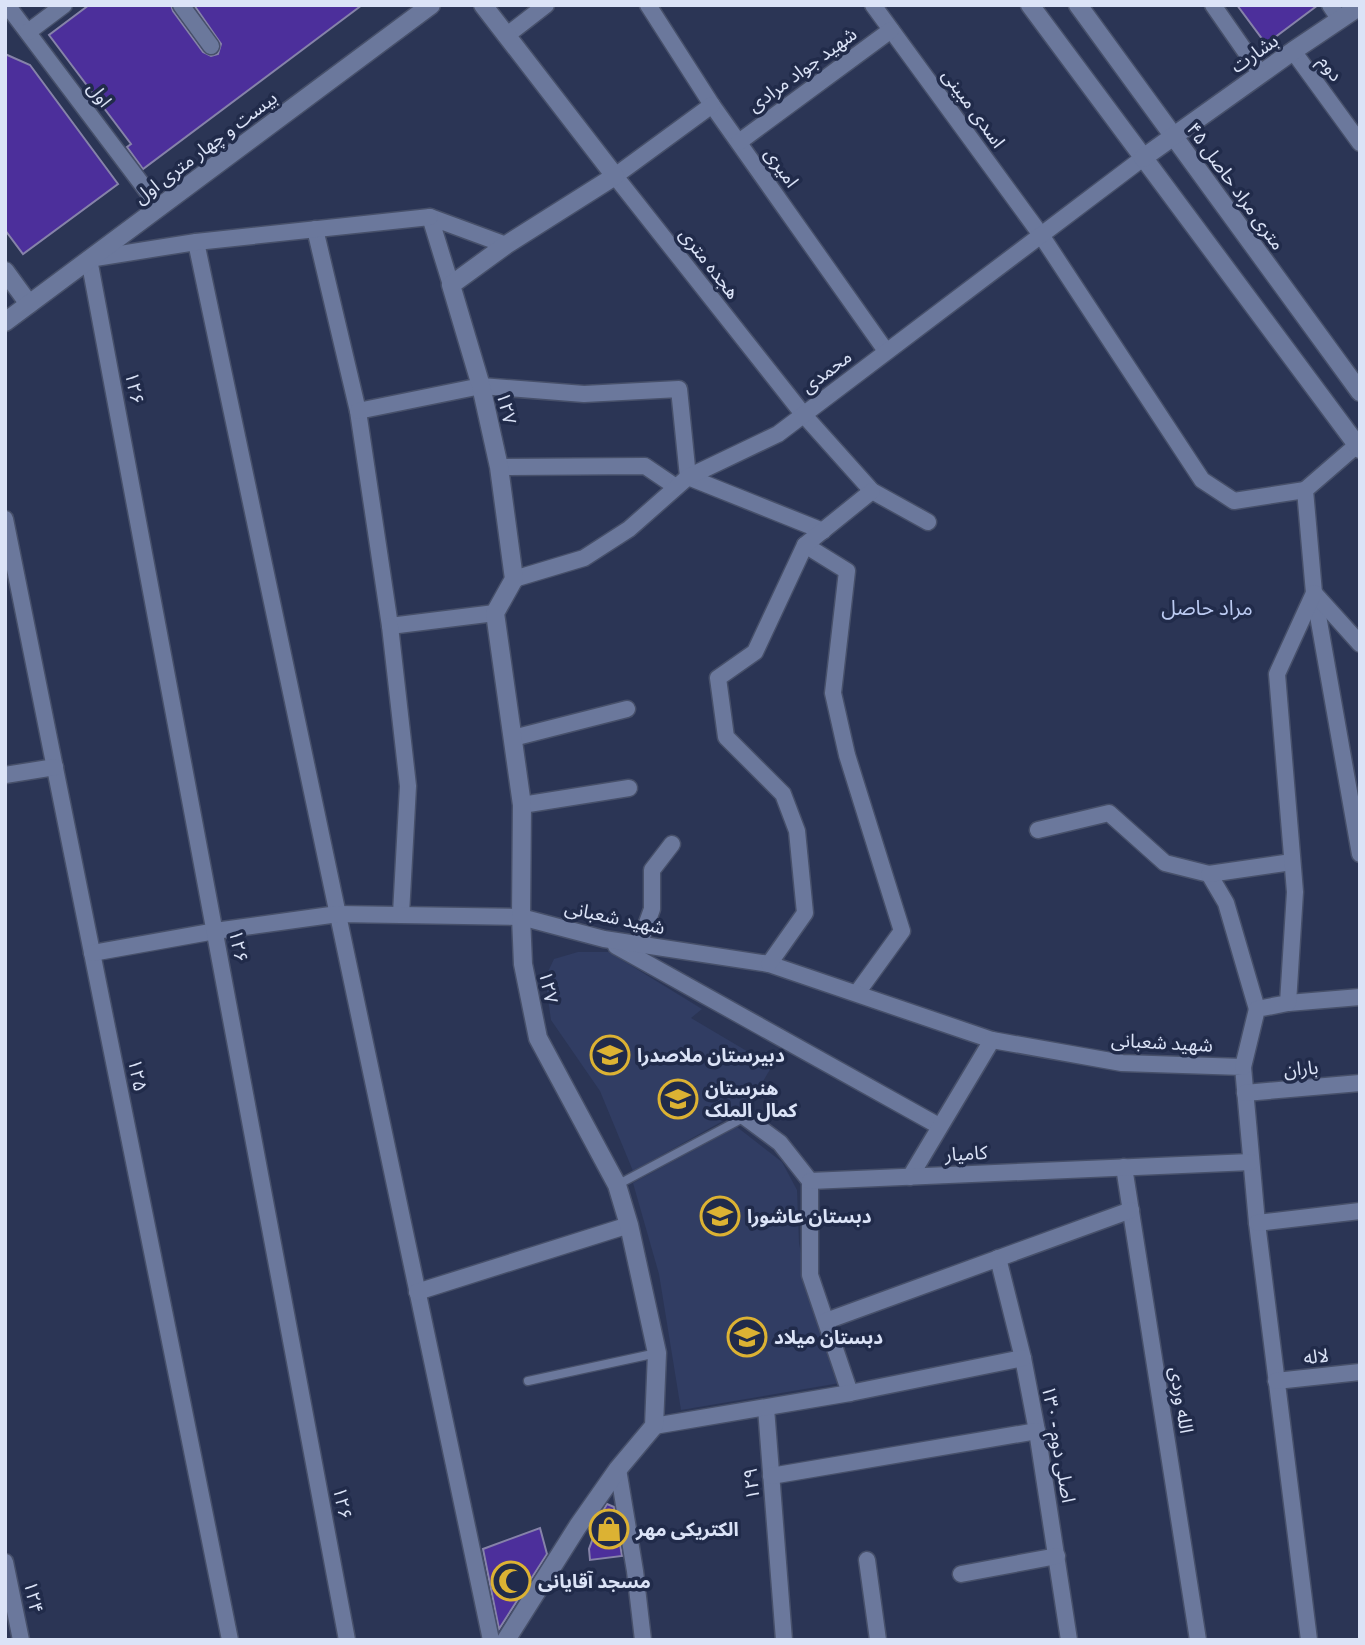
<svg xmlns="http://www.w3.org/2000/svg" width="1365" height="1645" viewBox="0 0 1365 1645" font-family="'Archivo Narrow','Noto Sans Arabic',sans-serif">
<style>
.built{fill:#313d63}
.building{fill:#4c2f9b;stroke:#8683a9;stroke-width:2}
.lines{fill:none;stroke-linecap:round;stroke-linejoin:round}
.service-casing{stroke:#47506a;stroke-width:11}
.minor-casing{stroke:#47506a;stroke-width:19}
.tertiary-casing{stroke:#47506a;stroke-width:21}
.service{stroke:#6b789c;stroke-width:8}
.minor{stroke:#6b789c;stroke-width:16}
.tertiary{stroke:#6b789c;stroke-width:18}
.labels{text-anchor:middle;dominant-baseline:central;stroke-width:7;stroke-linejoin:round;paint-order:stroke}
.street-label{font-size:19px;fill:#dbe3f7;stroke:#212b4a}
.poi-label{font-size:19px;font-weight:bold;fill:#dbe3f7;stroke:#212b4a;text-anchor:start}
.neighbourhood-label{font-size:21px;fill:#bbcaf1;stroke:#212b4a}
</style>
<rect width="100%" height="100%" fill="#2b3555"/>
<g class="built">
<polygon points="578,952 609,952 702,1009 691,1018 772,1066 748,1107 633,1171 600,1091 551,1020 545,978 554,959"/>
<polygon points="737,1127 782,1162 797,1190 799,1243 808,1290 840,1383 681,1410 659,1274 633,1183"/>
</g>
<g class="building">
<polygon points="89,5 171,5 173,11 203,52 211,56 218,54 221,44 194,5 362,5 143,169 127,147 131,144 49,35"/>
<polygon points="1237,5 1318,5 1266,44"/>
<polygon points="5,54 30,65 118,184 23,254 5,230"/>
<polygon points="607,1504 614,1507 622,1556 590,1560 589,1549 603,1511"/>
<polygon points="540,1528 547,1554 499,1629 483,1549"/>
</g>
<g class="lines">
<defs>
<g id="service">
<polyline points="617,1185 745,1117"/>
<polyline points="528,1381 657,1353"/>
</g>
<g id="minor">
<polyline points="7,5 159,207"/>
<polyline points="181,5 211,46"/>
<polyline points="648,5 712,105 886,351"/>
<polyline points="873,5 1041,235 1202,480 1234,501 1305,490"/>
<polyline points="1213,5 1261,74"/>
<polyline points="1330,5 1340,20"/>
<polyline points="28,32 64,5"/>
<polyline points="506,36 546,5"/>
<polyline points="1293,51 1360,143"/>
<polyline points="712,105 615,176 803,414 872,491 928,522"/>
<polyline points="739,142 891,30"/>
<polyline points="315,229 358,411 390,626 495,613"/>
<polyline points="196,242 491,1640"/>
<polyline points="451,285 430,217 506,245"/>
<polyline points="358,411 481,386 584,394 679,389 688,477 823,531"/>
<polyline points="1357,445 1305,490 1314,593 1360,854"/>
<polyline points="499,467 645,466 676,487"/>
<polyline points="5,519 230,1640"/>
<polyline points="805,545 847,571 833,693 847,755 902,931 857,993"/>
<polyline points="514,579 584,558 629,529 688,477 778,434 1143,158"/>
<polyline points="1315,594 1360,644"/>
<polyline points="390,626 408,786 401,914"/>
<polyline points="513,738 627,709"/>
<polyline points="5,775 55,767"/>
<polyline points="522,805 629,788"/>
<polyline points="1038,830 1109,813 1165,863 1209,874 1226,903 1257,1009"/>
<polyline points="1209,874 1292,862"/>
<polyline points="639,945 652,909 652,870 672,844"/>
<polyline points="616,946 939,1126"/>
<polyline points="92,953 215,931 338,914 521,917 604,939 769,964 992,1040 1122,1063 1243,1067 1257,1223 1309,1640"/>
<polyline points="769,964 805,913 797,831 783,794 726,737 718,678 755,652 805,545 872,491"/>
<polyline points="1288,1003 1360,997"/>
<polyline points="1243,1067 1257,1009 1288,1003 1295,892 1277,674 1314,593"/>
<polyline points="1245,1093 1360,1083"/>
<polyline points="745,1117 780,1143 810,1181 810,1275 850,1393"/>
<polyline points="1124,1167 1198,1640"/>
<polyline points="910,1177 992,1040"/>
<polyline points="810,1181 1251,1162"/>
<polyline points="1257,1223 1360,1211"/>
<polyline points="998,1258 1023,1358 1037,1431 1069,1640"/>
<polyline points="417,1292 629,1225"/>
<polyline points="826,1321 1131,1210"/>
<polyline points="1276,1381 1360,1372"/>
<polyline points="766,1408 784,1640"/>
<polyline points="654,1426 850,1393 1023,1358"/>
<polyline points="618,1469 635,1571 643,1640"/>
<polyline points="771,1476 1037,1431"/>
<polyline points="867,1560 878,1640"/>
<polyline points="5,1562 21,1640"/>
<polyline points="961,1574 1057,1556"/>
<polyline points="347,1640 89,259 196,242 430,217"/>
</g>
<g id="tertiary">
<polyline points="483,5 615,176 506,245 451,285 481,386 499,467 514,579 495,613 522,805 521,917 523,964 538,1038 617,1185 629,1225 657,1353 654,1426 618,1469 578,1526 506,1640"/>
<polyline points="1030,5 1360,449"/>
<polyline points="1078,5 1360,392"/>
<polyline points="1143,158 1293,51 1360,6"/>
<polyline points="5,271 29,304"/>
<polyline points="5,322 431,5"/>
</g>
</defs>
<use href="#service" class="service-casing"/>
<use href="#minor" class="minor-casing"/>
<use href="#tertiary" class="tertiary-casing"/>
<use href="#service" class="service"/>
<use href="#minor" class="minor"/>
<use href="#tertiary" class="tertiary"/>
</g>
<defs>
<symbol id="school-ring" viewBox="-11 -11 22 22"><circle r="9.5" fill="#212b4a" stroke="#dcb233" stroke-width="1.5"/><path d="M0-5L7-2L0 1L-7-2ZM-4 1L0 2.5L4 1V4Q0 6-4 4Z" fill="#dcb233"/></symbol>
<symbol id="shop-ring" viewBox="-11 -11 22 22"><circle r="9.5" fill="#212b4a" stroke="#dcb233" stroke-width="1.5"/><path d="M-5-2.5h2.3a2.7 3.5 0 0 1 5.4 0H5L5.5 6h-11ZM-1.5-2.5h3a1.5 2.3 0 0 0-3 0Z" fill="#dcb233"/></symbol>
<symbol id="mosque-ring" viewBox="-11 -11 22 22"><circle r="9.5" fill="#212b4a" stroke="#dcb233" stroke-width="1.5"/><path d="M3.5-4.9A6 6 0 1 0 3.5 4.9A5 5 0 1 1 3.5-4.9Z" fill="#dcb233"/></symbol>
</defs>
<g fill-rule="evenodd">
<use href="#school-ring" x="588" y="1033" width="44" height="44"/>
<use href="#school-ring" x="656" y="1077" width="44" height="44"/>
<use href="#school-ring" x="698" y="1194" width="44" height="44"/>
<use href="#school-ring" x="725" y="1315" width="44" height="44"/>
<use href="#shop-ring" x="587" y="1507" width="44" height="44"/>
<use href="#mosque-ring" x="489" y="1559" width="44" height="44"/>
</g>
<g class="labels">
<g class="street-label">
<text transform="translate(1254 53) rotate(-35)">بشارت</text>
<text transform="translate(1331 68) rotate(54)">دوم</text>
<text transform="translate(802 69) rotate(-36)">شهید جواد مرادی</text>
<text transform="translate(100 94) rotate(53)">اول</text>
<text transform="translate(974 108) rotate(54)">اسدی مبینی</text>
<text transform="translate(205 147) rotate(-37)">بیست و چهار متری اول</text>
<text transform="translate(782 167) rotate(55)">امیری</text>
<text transform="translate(1236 186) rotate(54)">۴۵ متری مراد حاصل</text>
<text transform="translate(710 263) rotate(52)">هجده متری</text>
<text transform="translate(826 371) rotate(-37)">محمدی</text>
<text transform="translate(135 388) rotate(79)">۱۲۶</text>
<text transform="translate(507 408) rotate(77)">۱۲۷</text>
<text transform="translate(615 917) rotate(12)">شهید شعبانی</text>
<text transform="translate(239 946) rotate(79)">۱۲۶</text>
<text transform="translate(549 987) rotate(78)">۱۲۷</text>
<text transform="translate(1162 1042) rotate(3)">شهید شعبانی</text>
<text transform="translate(1301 1068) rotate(-5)">باران</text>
<text transform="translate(138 1075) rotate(79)">۱۲۵</text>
<text transform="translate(966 1153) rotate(-3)">کامیار</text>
<text transform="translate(1316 1356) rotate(-6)">لاله</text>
<text transform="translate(1182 1400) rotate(81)">الله وردی</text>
<text transform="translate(1059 1444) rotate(80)">اصلی دوم - ۱۳۰</text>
<text transform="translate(751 1484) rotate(-95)">۱۲۹</text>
<text transform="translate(343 1503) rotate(79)">۱۲۶</text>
<text transform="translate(34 1597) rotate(78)">۱۲۴</text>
</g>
<g class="poi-label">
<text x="637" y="1055">دبیرستان ملاصدرا</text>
<text x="705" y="1088">هنرستان<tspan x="705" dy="22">کمال الملک</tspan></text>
<text x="747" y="1216">دبستان عاشورا</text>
<text x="774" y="1337">دبستان میلاد</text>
<text x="636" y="1529">الکتریکی مهر</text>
<text x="538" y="1581">مسجد آقایانی</text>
</g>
<g class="neighbourhood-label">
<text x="1207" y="607">مراد حاصل</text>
</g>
</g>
<rect width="1365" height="1645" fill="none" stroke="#dbe3f7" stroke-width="14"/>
</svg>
